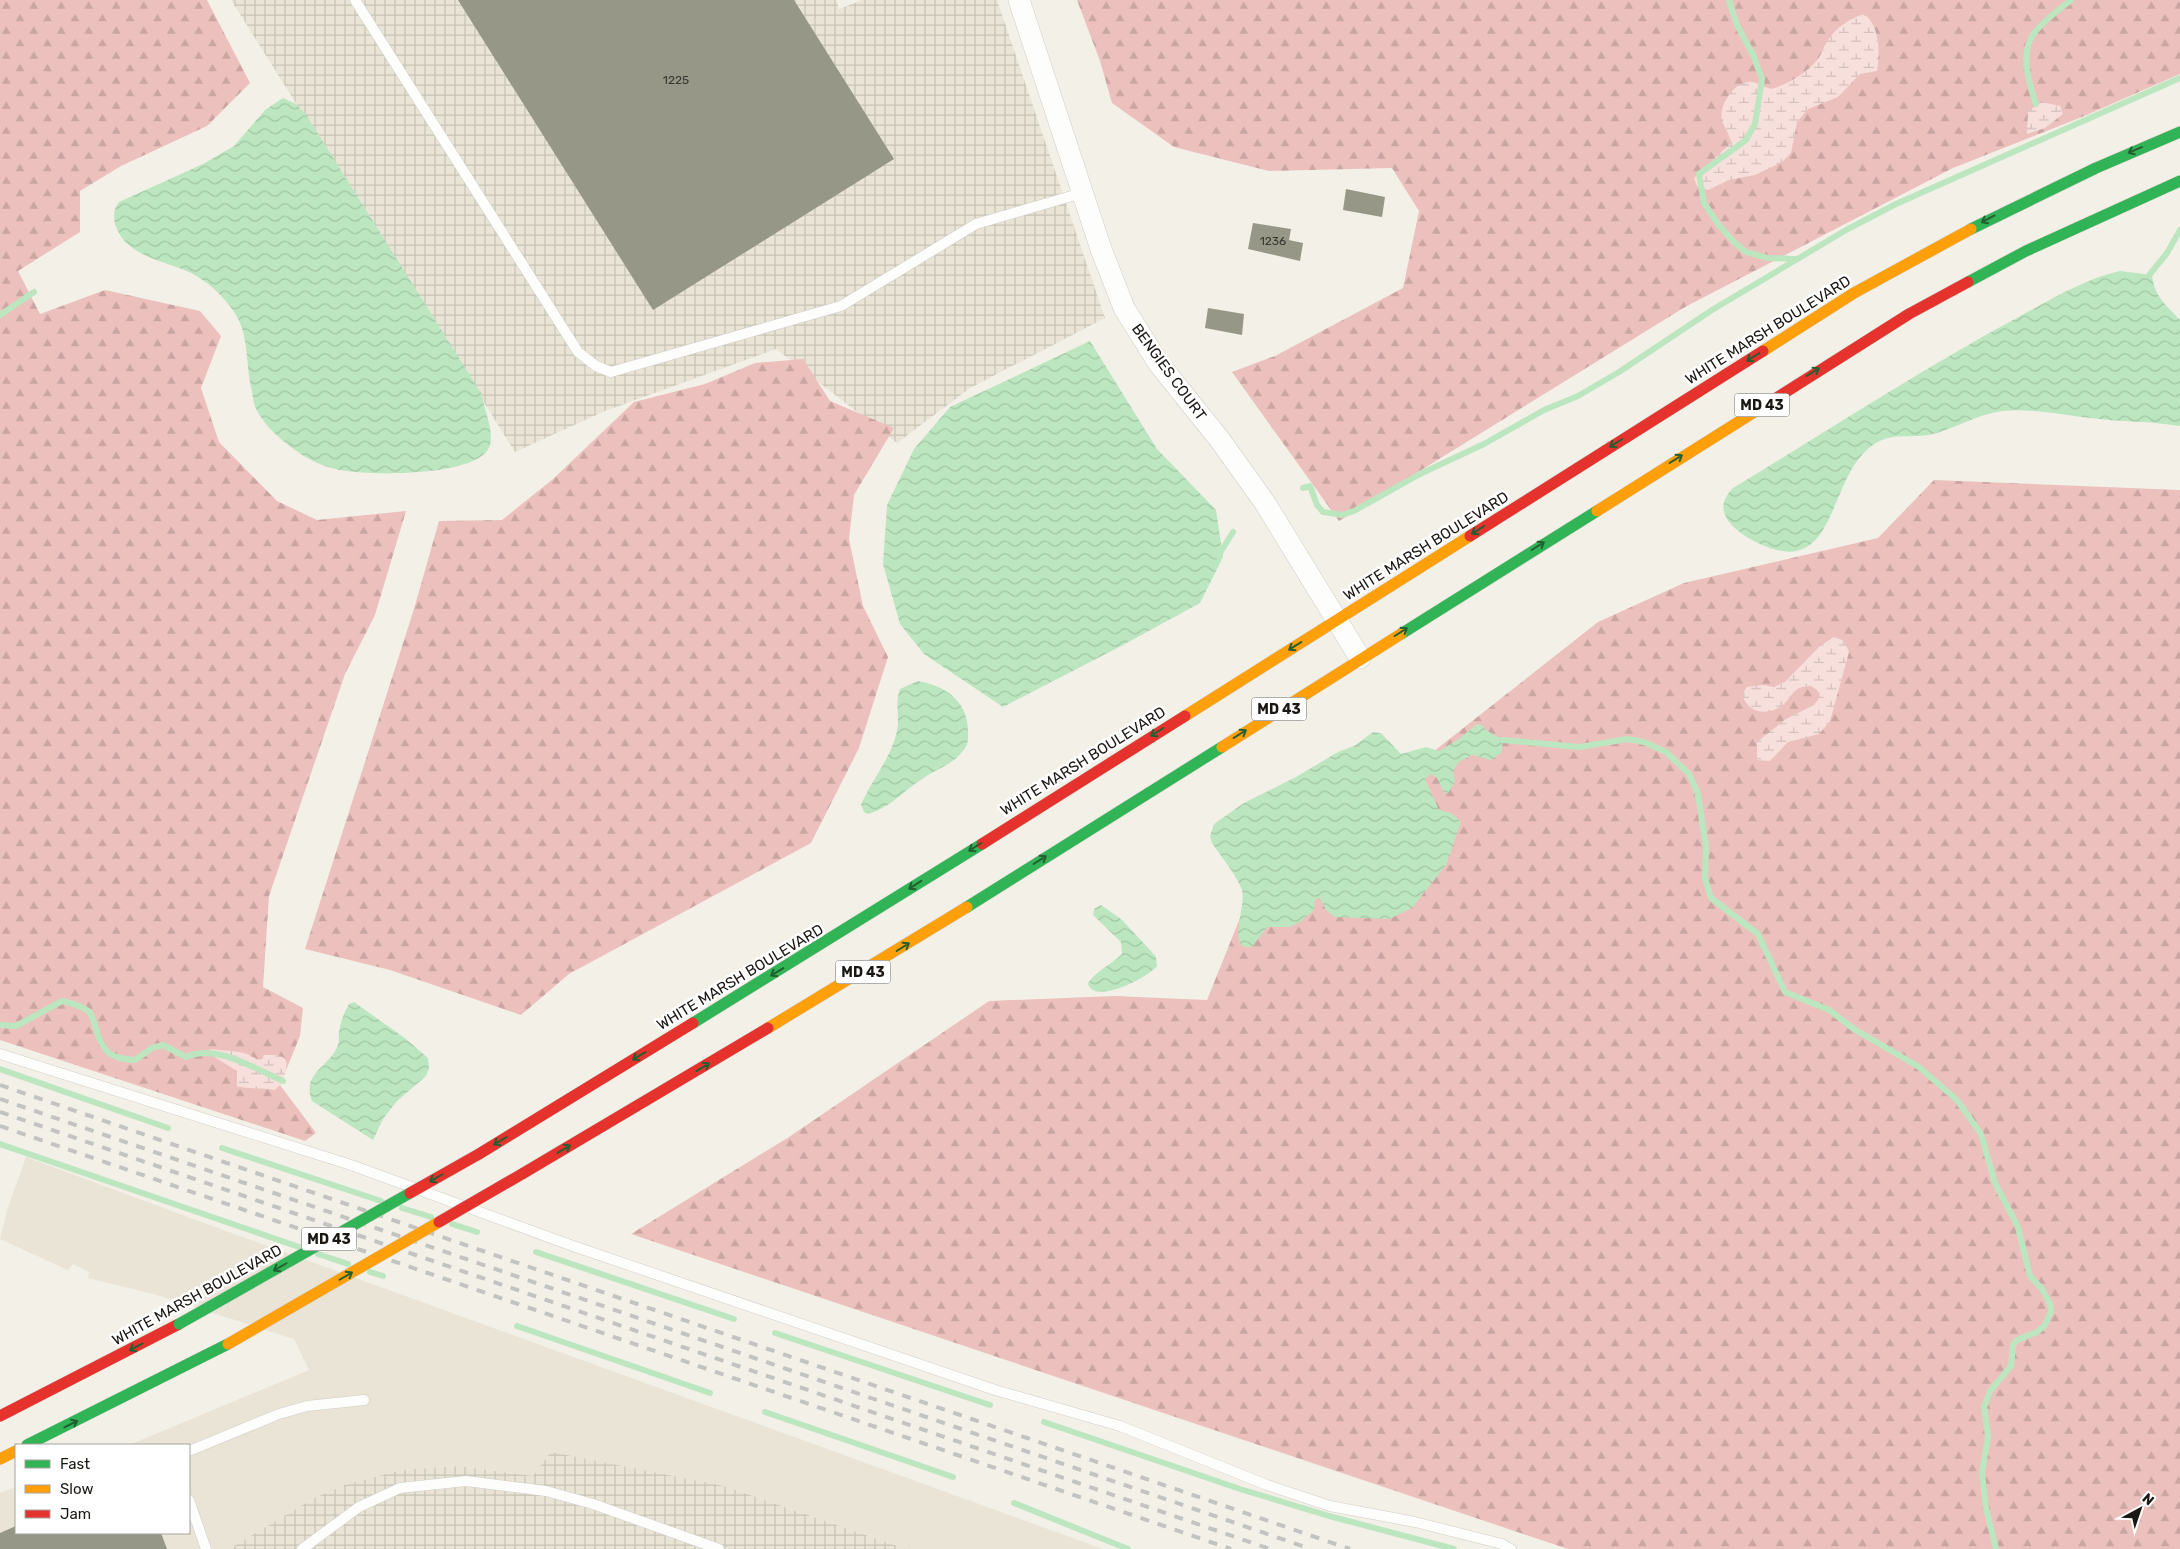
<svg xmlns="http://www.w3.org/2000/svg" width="2180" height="1549" viewBox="0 0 2180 1549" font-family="Rubik,sans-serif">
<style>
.built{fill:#e9e4d5}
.industrial{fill:url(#industrial-grid)}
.forest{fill:url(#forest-firs)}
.wetland{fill:url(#wetland-marsh)}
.water{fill:url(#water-waves)}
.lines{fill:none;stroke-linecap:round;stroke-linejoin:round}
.stream{stroke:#bce6c0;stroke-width:6}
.building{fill:#969786}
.lane-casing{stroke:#d1cec8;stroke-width:11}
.street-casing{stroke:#d1cec8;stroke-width:22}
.fast-casing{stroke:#d1cec8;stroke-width:12}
.slow-casing{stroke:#d1cec8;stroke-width:12}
.jam-casing{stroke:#d1cec8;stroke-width:12}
.lane{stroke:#fdfdfc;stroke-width:10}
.street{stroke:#fdfdfc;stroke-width:21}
.fast{stroke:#30b455;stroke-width:11}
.slow{stroke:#ff9f0a;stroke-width:11}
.jam{stroke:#e5322d;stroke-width:11}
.rail{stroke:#c3c3c1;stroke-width:4;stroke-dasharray:9 9;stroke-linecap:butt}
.fast-bridge-casing{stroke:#d1cec8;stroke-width:12;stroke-linecap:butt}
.slow-bridge-casing{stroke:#d1cec8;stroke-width:12;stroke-linecap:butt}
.jam-bridge-casing{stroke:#d1cec8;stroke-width:12;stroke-linecap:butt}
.fast-bridge{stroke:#30b455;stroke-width:11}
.slow-bridge{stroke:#ff9f0a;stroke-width:11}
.jam-bridge{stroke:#e5322d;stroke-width:11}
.oneway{stroke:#245e31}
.labels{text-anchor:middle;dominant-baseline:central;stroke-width:5;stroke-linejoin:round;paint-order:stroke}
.number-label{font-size:12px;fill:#3a3830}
.shield{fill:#fff;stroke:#5f5d5a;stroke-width:1}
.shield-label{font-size:14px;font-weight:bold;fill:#1b1814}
.street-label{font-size:15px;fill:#1b1814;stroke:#fff}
</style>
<defs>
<pattern id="industrial-grid" width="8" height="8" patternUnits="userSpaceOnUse" patternTransform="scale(1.25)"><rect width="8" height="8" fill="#e9e4d5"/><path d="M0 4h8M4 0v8" fill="none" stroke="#c7c3b6"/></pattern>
<pattern id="forest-firs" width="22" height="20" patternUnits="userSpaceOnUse" patternTransform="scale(1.25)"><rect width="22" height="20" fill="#ecc1bd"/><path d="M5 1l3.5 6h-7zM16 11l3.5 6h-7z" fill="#caa5a2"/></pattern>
<pattern id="wetland-marsh" width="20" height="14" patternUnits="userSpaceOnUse" patternTransform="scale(1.25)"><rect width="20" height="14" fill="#f7e0dc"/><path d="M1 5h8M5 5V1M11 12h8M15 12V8" fill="none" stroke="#d3bfbc"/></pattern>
<pattern id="water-waves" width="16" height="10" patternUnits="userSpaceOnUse" patternTransform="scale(1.25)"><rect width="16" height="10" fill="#bce6c0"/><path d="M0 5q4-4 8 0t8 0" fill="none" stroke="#a1c5a4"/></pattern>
</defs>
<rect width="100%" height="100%" fill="#f3f0e8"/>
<polygon class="built" points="26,1157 196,1220 1103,1549 906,1549 724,1486 533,1476 459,1466 401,1470 314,1498 229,1549 0,1549 0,1493 16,1487 16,1533 189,1533 189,1445 129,1445 309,1370 294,1339 157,1295 88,1278 89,1272 73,1264 68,1270 0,1239 7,1210"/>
<g class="industrial">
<polygon points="231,0 836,0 839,9 862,0 997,0 1105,318 970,388 897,443 776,349 605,411 515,452"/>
<polygon points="551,1452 724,1486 906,1549 229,1549 314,1498 345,1485 401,1470 459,1466 533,1476"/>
</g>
<g class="forest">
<polygon points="0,0 207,0 250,83 207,126 121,166 80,191 80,232 18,271 40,314 105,290 200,311 221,336 201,388 219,442 277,501 317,520 406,511 375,615 345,674 269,896 263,987 303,1008 300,1036 280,1085 316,1133 305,1141 0,1040"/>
<polygon points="1077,0 2180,0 2180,74 2082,117 1953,168 1685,307 1339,521 1232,372 1275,356 1403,288 1419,211 1392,168 1269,171 1174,147 1112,103 1100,61"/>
<polygon points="803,359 830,401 894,428 854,495 849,539 863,606 888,657 859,748 811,843 569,974 521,1015 390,970 305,949 414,609 439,521 502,520 553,479 634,402 705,384 755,363"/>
<polygon points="1934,480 2180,490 2180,1549 1568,1549 631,1234 789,1137 989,1001 1114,996 1207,1000 1263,861 1424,759 1598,622 1684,583 1878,538"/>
</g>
<g class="wetland">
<path d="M1864 14C1880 26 1880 53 1877 71L1860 74 1838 97 1808 109 1797 122 1791 153 1782 162 1755 175 1729 180 1708 190 1697 186 1694 178 1731 143C1730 134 1725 129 1722 121 1718 106 1735 79 1753 82 1759 84 1766 88 1772 89 1789 83 1806 74 1818 59 1822 54 1823 47 1827 42 1835 28 1849 19 1864 14Z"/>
<polygon points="2042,102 2060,106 2063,114 2045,128 2027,134 2028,111"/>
<path d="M1834 637 1844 641 1849 652 1830 721 1819 734 1788 742 1770 761 1757 760V742L1786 719 1814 705 1820 697 1817 690 1811 686C1807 686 1802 687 1799 688 1793 691 1790 698 1786 702 1775 714 1753 716 1745 701 1742 696 1743 692 1747 687L1763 685 1774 687 1785 682 1820 646Z"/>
<path d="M211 1049C230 1052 242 1049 258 1060L262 1059 264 1055C279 1055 291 1054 285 1073 283 1080 281 1085 275 1090 262 1088 248 1089 237 1086V1071L208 1053Z"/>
</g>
<g class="water">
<path d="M283 98 296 104 305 113 481 393C484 408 494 431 490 445 481 477 373 475 347 471 327 469 308 460 292 448 278 437 264 425 256 409 253 403 253 394 251 387 243 341 252 324 213 288 207 283 199 277 191 273 164 260 125 257 115 224 113 216 114 208 119 202L203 164 234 146 265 110Z"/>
<path d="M2120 271 2152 275C2154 296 2166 305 2180 320V426C2150 421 2120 422 2090 418 2062 415 2031 408 2003 411 1976 414 1954 430 1928 435 1910 438 1892 433 1876 443 1824 474 1841 588 1752 540 1731 528 1711 510 1733 488 1826 432 1917 372 2013 320 2047 302 2083 279 2120 271Z"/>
<polygon points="1090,341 1157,449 1216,510 1223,557 1200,603 1123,645 1003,707 924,654 900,624 883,564 887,505 914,449 950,407"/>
<path d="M918 681C945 686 967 700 968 730 968 736 969 743 965 748 954 765 937 768 922 779 903 791 890 808 868 814L864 812 861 805C871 781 889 761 896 735 901 719 894 706 900 689Z"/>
<path d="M1477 724 1482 725 1486 730 1503 740 1501 753 1491 760 1472 755 1459 762 1453 771 1455 782 1448 793H1444L1437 778 1431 774 1425 779 1439 810 1451 813 1461 822 1446 865 1412 908 1389 919 1335 917 1326 910 1319 897 1315 900 1314 910 1300 922 1289 927H1267L1252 947C1225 952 1247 905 1242 890 1236 874 1222 858 1212 843L1210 836 1214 824 1244 803 1296 777 1338 752 1354 746 1373 732 1381 733 1401 754 1426 747 1439 751 1459 739Z"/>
<path d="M1101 905 1121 919 1151 951 1156 957 1157 966C1148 978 1092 1006 1088 983 1096 971 1112 964 1122 954L1121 942 1093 915 1094 909Z"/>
<path d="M354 1002 406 1039 428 1058 429 1068 426 1076 396 1102 383 1119 373 1140 312 1101C301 1073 330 1067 338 1045 340 1040 338 1037 339 1033 340 1022 344 1013 349 1004Z"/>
</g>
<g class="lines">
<g class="stream">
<polyline points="1729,0 1737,25 1754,57 1762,79 1755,124 1746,140 1699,174 1704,203 1718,224 1734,242 1746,252 1768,258 1795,259"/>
<path d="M2036 104C2029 84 2019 51 2035 32 2044 20 2059 10 2071 0"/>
<polyline points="2150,274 2167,253 2180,230"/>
<polyline points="0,315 34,292"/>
<polyline points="1303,488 1310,486 1317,505 1323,512 1342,515 1354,511 1420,474 1484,444 1544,410 1578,396 1619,372 1712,310 1846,230 1896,204 2180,78"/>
<polyline points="1218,556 1233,532"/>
<polyline points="1503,740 1580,747 1627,739 1644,742 1666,752 1689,774 1698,794 1706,847 1705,878 1711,898 1758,934 1785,992 1829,1010 1854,1029 1919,1067 1957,1100 1981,1134 1995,1183 2018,1227 2030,1276 2042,1289 2050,1304 2051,1311 2045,1325 2037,1332 2017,1340 2013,1345 2011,1366 1990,1391 1984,1407 1988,1436 1982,1473 1986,1508 1996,1549"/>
<path d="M0 1025 16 1026 62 1001C70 1003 81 1005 88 1011 93 1015 94 1022 96 1029 103 1053 111 1059 135 1060L152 1048 163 1045 186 1057C216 1043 255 1069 283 1081"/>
<polyline points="0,1069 168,1128"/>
<polyline points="0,1144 299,1247"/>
<polyline points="222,1148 381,1201"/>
<polyline points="402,1208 431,1217"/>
<polyline points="452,1224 477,1232"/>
<polyline points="536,1252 734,1319"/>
<polyline points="318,1254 348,1264"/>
<polyline points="370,1272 383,1276"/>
<polyline points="517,1326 710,1393"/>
<polyline points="775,1333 990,1405"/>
<polyline points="765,1412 953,1477"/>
<polyline points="1044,1422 1240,1489 1329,1516 1454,1549"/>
<polyline points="1014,1503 1128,1549"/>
</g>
</g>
<g class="building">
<polygon points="458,0 794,0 894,159 653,310"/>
<polygon points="1346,189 1385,197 1382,217 1343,210"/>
<polygon points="1253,223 1291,229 1289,240 1303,243 1300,261 1248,249"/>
<polygon points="1208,308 1244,314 1242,335 1205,328"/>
<polygon points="16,1526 16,1533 161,1533 167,1549 0,1549 0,1533"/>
</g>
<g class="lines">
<defs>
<g id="lane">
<polyline points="355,0 578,352 596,366 611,372 841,306 976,224 1082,193"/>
<polyline points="0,1054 351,1165 573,1246 995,1390 1120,1426 1267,1485 1330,1506 1415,1522 1502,1544 1511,1549"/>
<polyline points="189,1451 279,1414 307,1406 364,1400"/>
<polyline points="189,1500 206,1549"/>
<polyline points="302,1549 359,1507 400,1488 466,1481 546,1491 593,1504 719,1549"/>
</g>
<polyline id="street" points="1019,0 1101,249 1124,308 1159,364 1220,440 1265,503 1360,658"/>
<g id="fast">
<polyline points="1971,229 2096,168 2180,132"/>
<polyline points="1968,282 2026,251 2180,181"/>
<polyline points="1401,634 1597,511"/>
<polyline points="967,907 1222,747"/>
<polyline points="693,1023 982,844"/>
<polyline points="27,1445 228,1344"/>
</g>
<g id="slow">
<polyline points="1763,351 1854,293 1971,229"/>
<polyline points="1597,511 1759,409"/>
<polyline points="1185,716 1470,536"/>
<polyline points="1222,747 1401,634"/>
<polyline points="768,1028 967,907"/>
<polyline points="0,1459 16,1451"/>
</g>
<g id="jam">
<polyline points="1759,409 1909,314 1968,282"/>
<polyline points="1470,536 1763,351"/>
<polyline points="982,844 1185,716"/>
<polyline points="479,1154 693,1023"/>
<polyline points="522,1174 768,1028"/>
<polyline points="0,1416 179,1324"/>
</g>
</defs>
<use href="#lane" class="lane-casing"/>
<use href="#street" class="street-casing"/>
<use href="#fast" class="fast-casing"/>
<use href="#slow" class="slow-casing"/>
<use href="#jam" class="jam-casing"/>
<use href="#lane" class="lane"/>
<use href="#street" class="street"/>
<use href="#fast" class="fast"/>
<use href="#slow" class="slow"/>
<use href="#jam" class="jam"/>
<g class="rail">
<polyline points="0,1085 1350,1549"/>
<polyline points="0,1099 1311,1549"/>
<polyline points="0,1112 1270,1549"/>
<polyline points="0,1126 1231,1549"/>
</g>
<defs>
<polyline id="fast-bridge" points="179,1324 410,1193"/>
<polyline id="slow-bridge" points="228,1344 439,1222"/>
<g id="jam-bridge">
<polyline points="410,1193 479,1154"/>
<polyline points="439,1222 522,1174"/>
</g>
</defs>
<use href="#fast-bridge" class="fast-bridge-casing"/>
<use href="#slow-bridge" class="slow-bridge-casing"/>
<use href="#jam-bridge" class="jam-bridge-casing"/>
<use href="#fast-bridge" class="fast-bridge"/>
<use href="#slow-bridge" class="slow-bridge"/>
<use href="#jam-bridge" class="jam-bridge"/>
</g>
<defs><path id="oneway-shaft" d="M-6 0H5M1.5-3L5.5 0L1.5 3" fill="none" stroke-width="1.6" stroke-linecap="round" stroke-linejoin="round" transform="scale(1.25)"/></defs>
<g class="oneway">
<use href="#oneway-shaft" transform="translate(2135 150) rotate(157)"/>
<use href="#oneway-shaft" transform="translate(1988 219) rotate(152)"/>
<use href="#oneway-shaft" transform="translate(1753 357) rotate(148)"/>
<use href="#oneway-shaft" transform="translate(1813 372) rotate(-32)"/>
<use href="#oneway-shaft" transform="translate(1616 443) rotate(148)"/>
<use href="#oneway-shaft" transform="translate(1676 459) rotate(-32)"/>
<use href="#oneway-shaft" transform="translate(1478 530) rotate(148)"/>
<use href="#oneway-shaft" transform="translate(1538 546) rotate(-32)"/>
<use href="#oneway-shaft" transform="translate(1401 632) rotate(-32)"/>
<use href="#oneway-shaft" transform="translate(1295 646) rotate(148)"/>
<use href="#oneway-shaft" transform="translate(1157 732) rotate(148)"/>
<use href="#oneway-shaft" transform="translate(1240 734) rotate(-32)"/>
<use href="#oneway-shaft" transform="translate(975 847) rotate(148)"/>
<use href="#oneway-shaft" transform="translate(1040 860) rotate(-32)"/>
<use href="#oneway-shaft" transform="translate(915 885) rotate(147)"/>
<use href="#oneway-shaft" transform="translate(903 947) rotate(-32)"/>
<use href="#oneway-shaft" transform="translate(777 972) rotate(149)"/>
<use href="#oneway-shaft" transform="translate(639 1056) rotate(149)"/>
<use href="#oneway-shaft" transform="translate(703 1067) rotate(-31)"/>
<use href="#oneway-shaft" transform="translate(500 1141) rotate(149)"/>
<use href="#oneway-shaft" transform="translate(564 1149) rotate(-31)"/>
<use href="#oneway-shaft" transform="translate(436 1178) rotate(150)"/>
<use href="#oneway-shaft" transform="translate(280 1267) rotate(150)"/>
<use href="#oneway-shaft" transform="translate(346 1276) rotate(-30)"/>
<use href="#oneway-shaft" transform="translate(136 1347) rotate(152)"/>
<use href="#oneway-shaft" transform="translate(71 1424) rotate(-26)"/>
</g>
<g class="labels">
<g class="number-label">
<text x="676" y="80">1225</text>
<text x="1273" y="241">1236</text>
</g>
<g class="shield">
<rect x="1734.5" y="393.5" width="55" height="23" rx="4"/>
<rect x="1251.5" y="697.5" width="55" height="23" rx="4"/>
<rect x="835.5" y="960.5" width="55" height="23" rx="4"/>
<rect x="301.5" y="1227.5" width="55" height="23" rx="4"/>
</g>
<g class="shield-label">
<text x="1762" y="405">MD 43</text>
<text x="1279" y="709">MD 43</text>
<text x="863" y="972">MD 43</text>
<text x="329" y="1239">MD 43</text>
</g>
<g class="street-label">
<text transform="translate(1768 330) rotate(-32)">WHITE MARSH BOULEVARD</text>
<text transform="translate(1169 372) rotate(54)">BENGIES COURT</text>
<text transform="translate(1426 546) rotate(-32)">WHITE MARSH BOULEVARD</text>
<text transform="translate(1083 761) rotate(-32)">WHITE MARSH BOULEVARD</text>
<text transform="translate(740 977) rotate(-31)">WHITE MARSH BOULEVARD</text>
<text transform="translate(197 1295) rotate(-29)">WHITE MARSH BOULEVARD</text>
</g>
</g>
<rect x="15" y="1444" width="175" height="90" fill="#ffffff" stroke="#a4a3a1"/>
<rect x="25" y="1460" width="25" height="8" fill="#30b455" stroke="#a4a3a1"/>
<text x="60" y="1469" font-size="15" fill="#1b1814">Fast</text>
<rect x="25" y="1485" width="25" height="8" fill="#ff9f0a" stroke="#a4a3a1"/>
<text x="60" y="1494" font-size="15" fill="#1b1814">Slow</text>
<rect x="25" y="1510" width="25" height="8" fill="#e5322d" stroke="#a4a3a1"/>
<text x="60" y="1519" font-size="15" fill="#1b1814">Jam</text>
<g transform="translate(2140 1509) rotate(40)" stroke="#ffffff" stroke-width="4" paint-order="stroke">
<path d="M0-4L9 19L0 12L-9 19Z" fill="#1b1814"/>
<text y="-8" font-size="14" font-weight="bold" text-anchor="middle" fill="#1b1814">N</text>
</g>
</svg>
